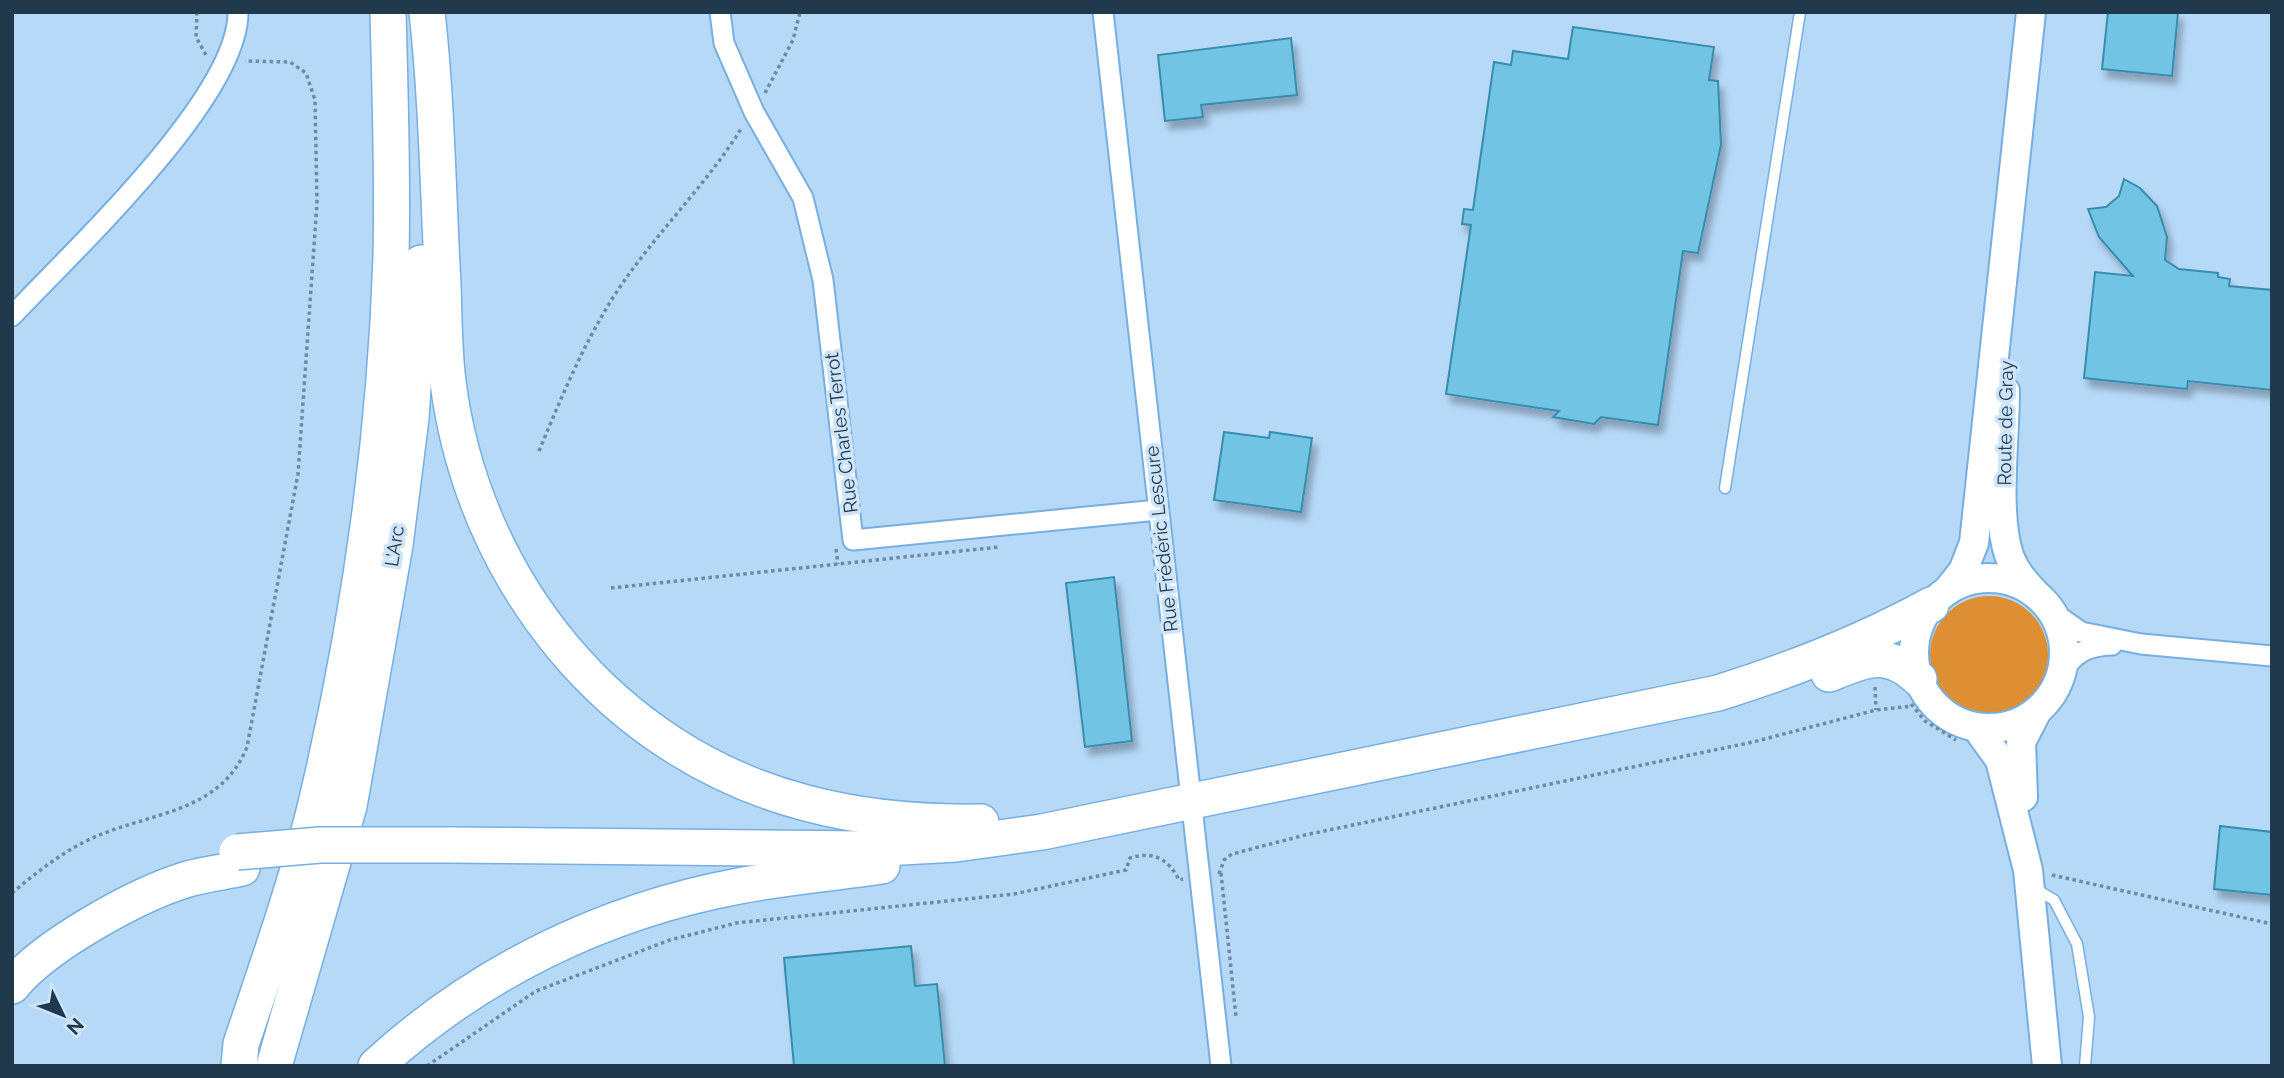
<svg xmlns="http://www.w3.org/2000/svg" width="2284" height="1078" viewBox="0 0 2284 1078" font-family="Raleway,sans-serif">
<style>
.green{fill:#de8f34}
.building{fill:#72c4e5;stroke:#378dac;stroke-width:2;filter:url(#shadow)}
.lines{fill:none;stroke-linecap:round;stroke-linejoin:round}
.lane-casing{stroke:#76afe0;stroke-width:13}
.street-casing{stroke:#76afe0;stroke-width:23}
.secondary-casing{stroke:#76afe0;stroke-width:32}
.highway-casing{stroke:#76afe0;stroke-width:38}
.path{stroke:#6d8ba4;stroke-width:3.5;stroke-dasharray:3.5 3.5;stroke-linecap:butt}
.lane{stroke:#fff;stroke-width:10}
.street{stroke:#fff;stroke-width:19}
.secondary{stroke:#fff;stroke-width:28}
.highway{stroke:#fff;stroke-width:35}
.highway-bridge-casing{stroke:#76afe0;stroke-width:38;stroke-linecap:butt}
.highway-bridge{stroke:#fff;stroke-width:35}
.labels{text-anchor:middle;dominant-baseline:central;stroke-width:7;stroke-linejoin:round;paint-order:stroke}
.street-label{font-size:19px;fill:#21394d;stroke:#cee5f9}
</style>
<defs>
<filter id="shadow"><feDropShadow dx="4.5" dy="8" stdDeviation="3.5" flood-color="#0004"/></filter>
</defs>
<rect width="100%" height="100%" fill="#b7d9f8"/>
<circle class="green" cx="1989" cy="655" r="59"/>
<g class="building">
<polygon points="2108,12 2178,12 2172,76 2102,69"/>
<polygon points="1573,27 1714,47 1709,80 1718,81 1721,145 1698,253 1683,251 1658,425 1601,417 1594,424 1553,417 1559,411 1446,394 1471,225 1462,224 1464,209 1473,210 1494,62 1511,65 1513,51 1568,59"/>
<polygon points="1291,38 1297,95 1201,105 1203,117 1165,121 1158,55"/>
<polygon points="2124,179 2140,188 2157,206 2167,237 2165,260 2179,269 2218,273 2218,277 2230,279 2229,286 2272,290 2272,390 2188,381 2187,389 2084,378 2095,272 2133,276 2099,237 2088,209 2106,207 2119,196"/>
<polygon points="1224,432 1269,438 1270,432 1312,438 1301,512 1214,500"/>
<polygon points="1114,577 1132,741 1085,747 1066,583"/>
<polygon points="2220,826 2272,832 2272,895 2214,889"/>
<polygon points="911,946 915,986 937,984 945,1066 794,1066 784,958"/>
</g>
<g class="lines">
<defs>
<g id="lane">
<polyline points="1725,488 1800,12"/>
<polyline points="2034,888 2054,900 2077,944 2089,1017 2085,1066"/>
</g>
<g id="street">
<polyline points="720,12 724,43 754,112 803,198 823,280 853,540 1158,510"/>
<polyline points="1103,12 1221,1066"/>
<path d="M12 316C72 252 239 97 238 12"/>
<polyline points="2054,613 2081,632 2141,644 2272,656"/>
<path d="M2062 672C2076 652 2087 646 2112 645"/>
</g>
<g id="secondary">
<path d="M2005 391C2005 437 1995 514 2009 555 2014 570 2022 580 2033 591"/>
<circle cx="1989" cy="653" r="75"/>
<polyline points="1948,590 1963,571 1974,543 2031,12"/>
<polyline points="1977,728 2000,760 2028,870 2047,1066"/>
<polyline points="2023,797 2021,742 2037,711"/>
</g>
<g id="highway">
<path d="M427 12C437 102 438 195 443 285 444 317 444 350 448 382 473 579 610 752 806 803 862 818 923 823 981 822"/>
<path d="M1829 674C1867 659 1887 649 1919 679"/>
<path d="M452 845 866 849 956 844 1042 832 1718 693C1792 670 1863 642 1931 605"/>
<path d="M12 986C45 945 138 894 188 879 206 874 224 872 242 868"/>
<path d="M239 1066 241 1044C267 967 294 890 314 812 358 630 385 443 391 256 393 175 390 93 388 12"/>
<polyline points="274,1066 349,806 395,545 411,418 421,263"/>
<path d="M376 1066C477 973 604 911 739 886 787 877 835 873 882 866"/>
</g>
</defs>
<use href="#lane" class="lane-casing"/>
<use href="#street" class="street-casing"/>
<use href="#secondary" class="secondary-casing"/>
<use href="#highway" class="highway-casing"/>
<g class="path">
<polyline points="197,12 196,37 206,55"/>
<polyline points="765,93 793,40 800,12"/>
<path d="M539 451C561 398 583 345 614 296 652 237 704 188 741 129"/>
<polyline points="836,549 838,564"/>
<polyline points="611,588 999,547"/>
<polyline points="1875,687 1876,710"/>
<polyline points="1911,704 1925,721 1956,740"/>
<polyline points="1221,873 1236,1017"/>
<polyline points="1219,874 1224,860 1232,854 1305,835 1753,742 1876,710 1912,706"/>
<polyline points="2052,875 2272,924"/>
<path d="M12 893C37 872 66 849 97 836 153 812 221 812 247 747L298 474 317 203 315 100 306 73 290 62 245 61"/>
<path d="M427 1066 536 991 670 940 736 923 1014 894 1126 870 1130 858C1153 851 1168 858 1179 880L1183 879"/>
</g>
<use href="#lane" class="lane"/>
<use href="#street" class="street"/>
<use href="#secondary" class="secondary"/>
<use href="#highway" class="highway"/>
<defs>
<polyline id="highway-bridge" points="237,852 320,845 452,845"/>
</defs>
<use href="#highway-bridge" class="highway-bridge-casing"/>
<use href="#highway-bridge" class="highway-bridge"/>
</g>
<g class="labels">
<g class="street-label">
<text transform="translate(2005 423) rotate(-89)">Route de Gray</text>
<text transform="translate(841 433) rotate(-97)">Rue Charles Terrot</text>
<text transform="translate(1161 539) rotate(-96)">Rue Frédéric Lescure</text>
<text transform="translate(394 546) rotate(-81)">L'Arc</text>
</g>
</g>
<rect width="2284" height="1078" fill="none" stroke="#21394d" stroke-width="28"/>
<g transform="translate(63 1015) rotate(133)" stroke="#cee5f9" stroke-width="5" paint-order="stroke">
<path d="M0-5L12 26L0 18L-12 26Z" fill="#21394d"/>
<text y="-10" font-size="19" font-weight="bold" text-anchor="middle" fill="#21394d">N</text>
</g>
</svg>
